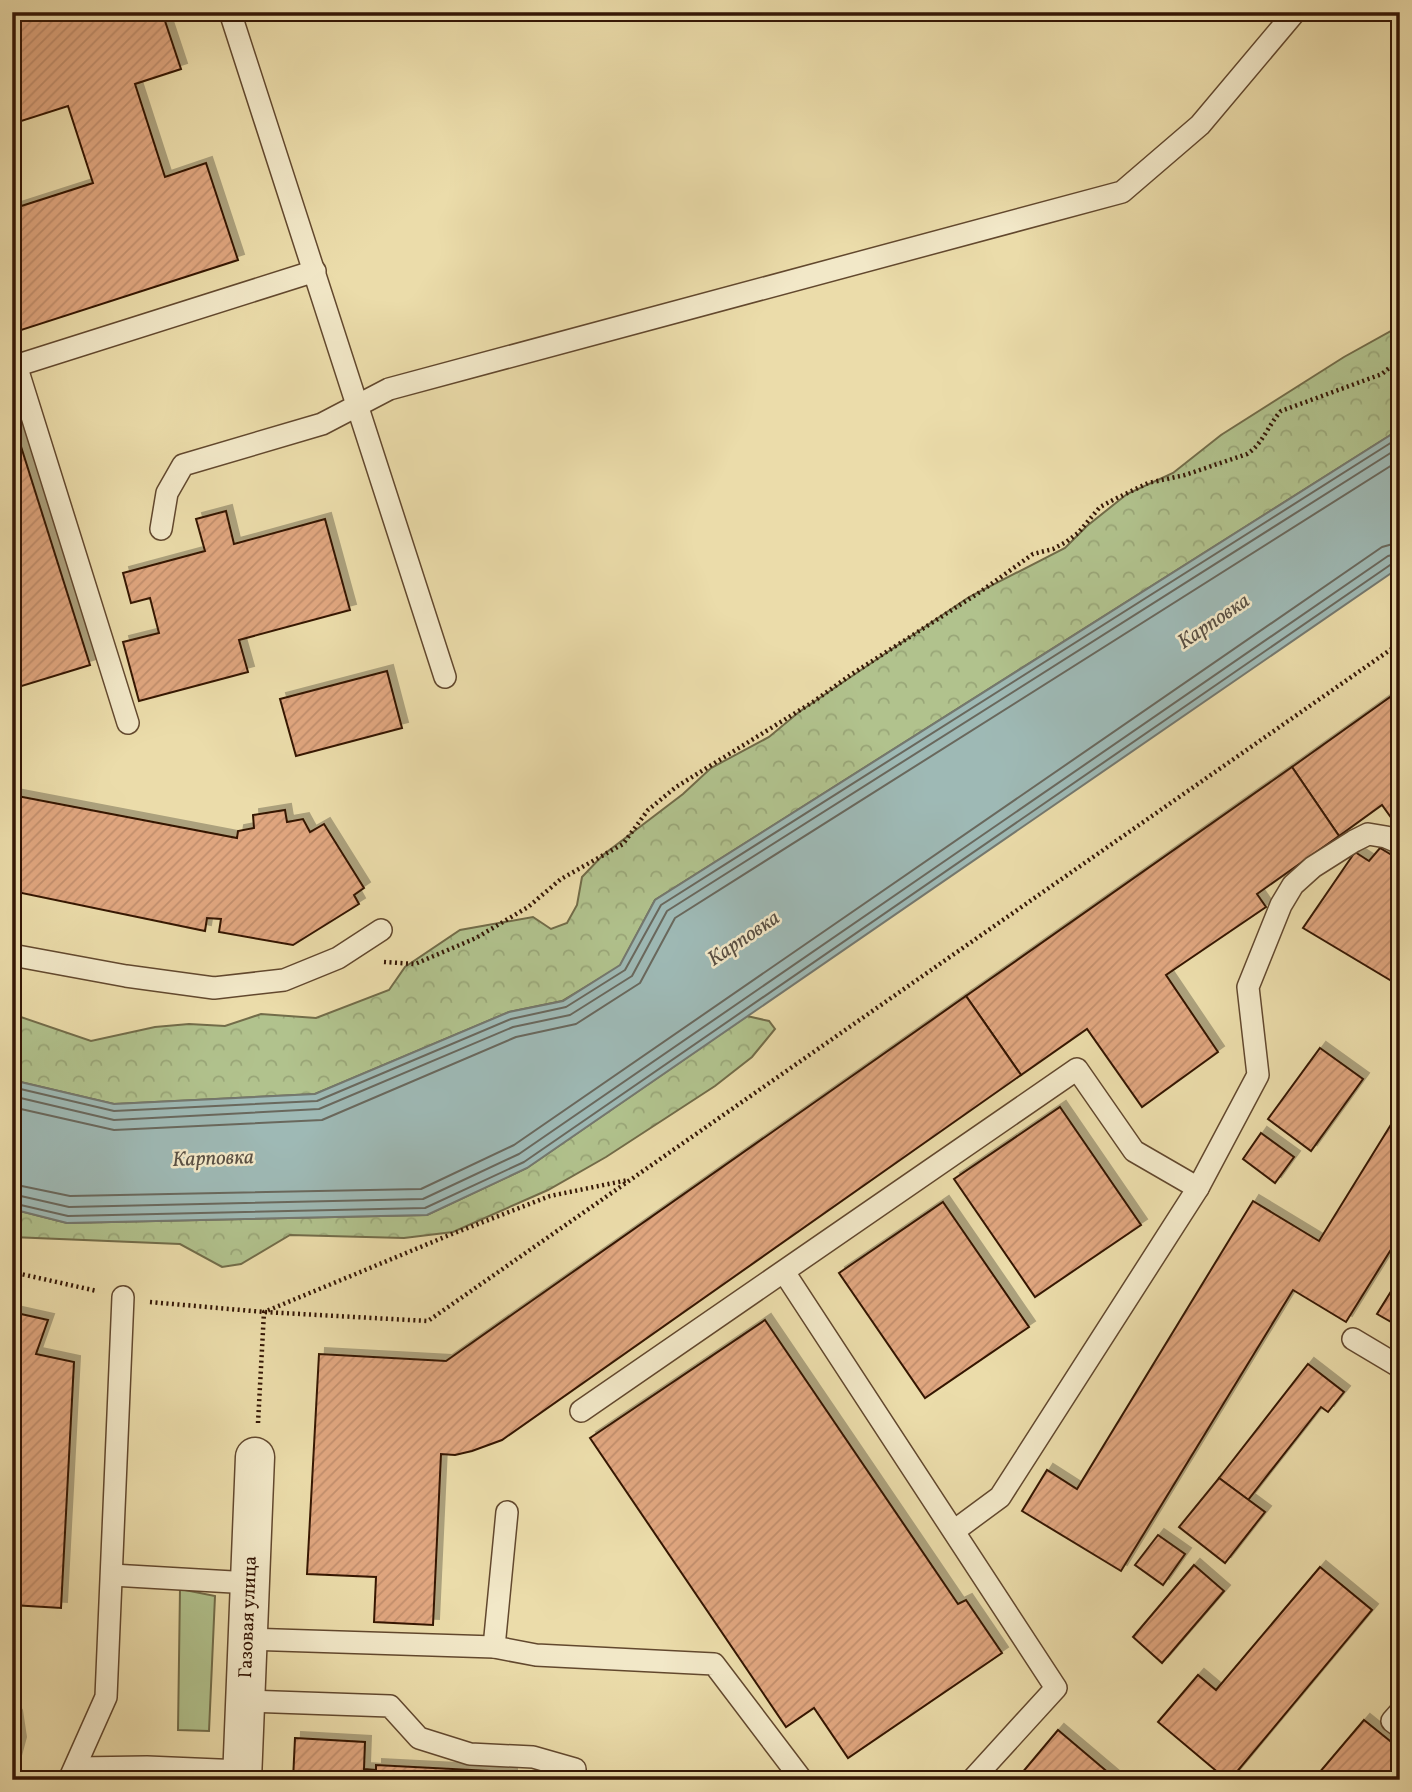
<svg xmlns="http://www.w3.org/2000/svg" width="1412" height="1792" viewBox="0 0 1412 1792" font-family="Vollkorn,serif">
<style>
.green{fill:#b1c28d;stroke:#726c49;stroke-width:2}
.forest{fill:url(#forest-crowns);stroke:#726c49;stroke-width:2}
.water{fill:#9eb9b5;stroke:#74786f;stroke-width:2}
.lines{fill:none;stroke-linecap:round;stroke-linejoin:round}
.shore{stroke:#69685d;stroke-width:2}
.building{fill:url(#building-hatch);stroke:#341605;stroke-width:2;filter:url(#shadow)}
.service-casing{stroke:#62482e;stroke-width:24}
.minor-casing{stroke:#62482e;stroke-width:41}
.path{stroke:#341605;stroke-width:4.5;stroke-dasharray:2 3.5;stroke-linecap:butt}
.service{stroke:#f2e8c8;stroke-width:21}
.minor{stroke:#f2e8c8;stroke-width:38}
.labels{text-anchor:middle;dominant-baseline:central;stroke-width:5;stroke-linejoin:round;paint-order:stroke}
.street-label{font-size:19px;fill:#341605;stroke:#f2e8c8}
.water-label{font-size:21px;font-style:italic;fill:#594f43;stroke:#f2e8c8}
</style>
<defs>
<pattern id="forest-crowns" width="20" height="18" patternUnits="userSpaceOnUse" patternTransform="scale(1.75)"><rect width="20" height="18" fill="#b1c28d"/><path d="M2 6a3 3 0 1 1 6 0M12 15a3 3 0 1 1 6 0" fill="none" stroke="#99a678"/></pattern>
<pattern id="building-hatch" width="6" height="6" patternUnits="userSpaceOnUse" patternTransform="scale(1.75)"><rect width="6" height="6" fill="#e0a67f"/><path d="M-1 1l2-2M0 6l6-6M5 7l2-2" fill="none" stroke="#c18e6c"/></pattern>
<filter id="shadow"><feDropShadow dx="6" dy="-6" stdDeviation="0" flood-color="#0004"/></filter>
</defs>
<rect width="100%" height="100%" fill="#ebdcaa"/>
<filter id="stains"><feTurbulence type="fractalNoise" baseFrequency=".00286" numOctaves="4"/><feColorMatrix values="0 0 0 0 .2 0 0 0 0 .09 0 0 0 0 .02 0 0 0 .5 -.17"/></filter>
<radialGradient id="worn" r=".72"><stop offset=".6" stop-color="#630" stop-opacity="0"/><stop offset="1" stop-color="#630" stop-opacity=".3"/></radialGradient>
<polygon class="green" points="180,1589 215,1596 209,1731 178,1730"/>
<g class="forest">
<polygon points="1400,326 1400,429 655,900 620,966 562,1001 509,1012 315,1094 114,1104 12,1080 12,1014 91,1041 155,1027 189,1024 225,1026 261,1014 316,1018 389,990 405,967 460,930 533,917 551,929 567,923 577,905 582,877 603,855 683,794 711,768 769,737 799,712 969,597 1065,548 1087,526 1127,494 1173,473 1221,435 1344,357"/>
<polygon points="747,1016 769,1021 775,1029 752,1057 715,1086 606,1157 548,1190 453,1232 404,1238 290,1235 241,1264 222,1267 180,1244 12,1237 12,1209 67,1223 427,1215 527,1168"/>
</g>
<polygon class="water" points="1400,429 1400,567 527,1168 427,1215 67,1223 12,1209 12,1080 114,1104 315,1094 509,1012 563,1001 620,965 655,900"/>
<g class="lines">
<g class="shore">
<polyline points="12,1087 114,1111 317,1101 511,1019 566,1007 625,970 661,905 1400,437"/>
<polyline points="12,1096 114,1120 319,1109 513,1027 570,1015 632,976 667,911 1400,447"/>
<polyline points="12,1107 114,1130 322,1120 516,1037 576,1024 640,983 675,918 1400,460"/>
<polyline points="12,1184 70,1196 421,1189 514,1145 1382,547 1400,542"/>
<polyline points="12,1194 69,1207 423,1199 519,1154 1388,556 1400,553"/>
<polyline points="12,1203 68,1216 425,1208 524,1162 1393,563 1400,561"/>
</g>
</g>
<g class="building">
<polygon points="12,12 162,12 181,69 135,84 165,177 206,163 238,260 12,333 12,209 93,183 68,106 12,124"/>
<polygon points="12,418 90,665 12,689"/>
<polygon points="226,511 234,544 325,519 350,610 239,640 248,672 139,701 123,642 159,633 150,598 131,603 123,573 205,551 196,519"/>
<polygon points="387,671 402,728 296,756 280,699"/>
<polygon points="1400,690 1400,824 1397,826 1382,805 1339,836 1292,767"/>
<polygon points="1292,767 1339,836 1257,894 1266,907 1166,975 1218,1052 1142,1107 1087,1029 1021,1075 966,996"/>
<polygon points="12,795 237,838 238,831 254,828 253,815 285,810 287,822 303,819 310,832 324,824 364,888 354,895 359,904 293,945 219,932 221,919 207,918 205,931 12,891"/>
<polygon points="1380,848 1400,860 1400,986 1303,928 1355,852 1369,861"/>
<polygon points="966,996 1021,1075 502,1440 472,1451 455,1455 441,1454 433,1625 374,1622 376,1577 307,1574 319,1354 446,1361"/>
<polygon points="1320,1048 1363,1079 1311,1151 1268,1119"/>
<polygon points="1060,1107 1141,1225 1035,1297 954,1179"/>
<polygon points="1400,1110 1400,1235 1346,1322 1293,1290 1121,1571 1022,1511 1047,1470 1077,1489 1253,1201 1319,1241"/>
<polygon points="1261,1133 1294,1157 1275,1183 1243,1159"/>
<polygon points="943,1202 1029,1327 925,1398 839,1273"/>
<polygon points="1400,1277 1400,1327 1377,1314"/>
<polygon points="12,1312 48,1320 36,1354 74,1362 61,1608 12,1605"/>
<polygon points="765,1320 958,1604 966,1600 1002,1653 848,1758 814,1708 786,1727 590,1438"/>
<polygon points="1308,1364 1344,1392 1328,1412 1321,1407 1248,1500 1219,1478"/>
<polygon points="1219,1478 1265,1512 1225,1563 1179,1527"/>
<polygon points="1158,1535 1185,1554 1163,1585 1135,1565"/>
<polygon points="1194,1565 1224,1591 1162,1663 1133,1637"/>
<polygon points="1320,1567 1372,1610 1230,1780 1227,1780 1158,1722 1198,1675 1216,1690"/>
<polygon points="12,1710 16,1716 20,1743 12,1773"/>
<polygon points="1364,1720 1400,1749 1400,1780 1313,1780"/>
<polygon points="1058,1730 1117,1780 1016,1780"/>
<polygon points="295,1738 365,1742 364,1769 376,1770 376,1765 511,1772 511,1780 293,1780"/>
</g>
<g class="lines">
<defs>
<g id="service">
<polyline points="230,12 445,677"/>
<polyline points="16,365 128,723"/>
<polyline points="12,367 315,271"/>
<polyline points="161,529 167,493 183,465 322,424 389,389 1122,192 1200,125 1295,12"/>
<polyline points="12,955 126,976 214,988 284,980 338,958 381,930"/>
<polyline points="784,1272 1056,1688 972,1780"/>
<polyline points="1353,1339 1400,1367"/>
<polyline points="581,1411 1077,1069 1134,1151 1198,1188"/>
<polyline points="507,1512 494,1647 536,1655 714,1664 802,1780"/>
<polyline points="954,1531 1000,1497 1198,1188 1258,1075 1248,987 1281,905 1293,885 1313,867 1354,841 1368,834 1386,837 1400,843"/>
<polyline points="112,1575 250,1583"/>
<polyline points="248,1639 494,1647"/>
<polyline points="245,1701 390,1706 419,1738 470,1754 533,1757 575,1769 574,1780"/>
<polyline points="1400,1712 1392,1721 1400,1727"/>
<polyline points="76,1768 147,1767 242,1771"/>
<polyline points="69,1780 106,1697 123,1297"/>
</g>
<g id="minor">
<path id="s1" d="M242 1780 255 1457"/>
</g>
</defs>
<use href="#service" class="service-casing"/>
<use href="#minor" class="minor-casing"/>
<g class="path">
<path d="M384 962 415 964 476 938 528 907 561 879 623 844 648 810 676 787 813 702 852 674 980 592 1033 554 1053 549 1066 542 1078 533 1100 507 1113 500 1148 483 1185 475 1247 454C1263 444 1268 425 1281 411L1382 374 1400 359"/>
<polyline points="12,1272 97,1291"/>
<polyline points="150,1302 264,1312 428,1321 1400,643"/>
<polyline points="258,1423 264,1312 447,1236 550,1196 628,1180"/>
</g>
<use href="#service" class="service"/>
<use href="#minor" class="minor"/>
</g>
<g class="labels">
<g class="street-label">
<text stroke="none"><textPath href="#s1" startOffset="163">Газовая улица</textPath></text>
</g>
<g class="water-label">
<text transform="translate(1214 622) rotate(-34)">Карповка</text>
<text transform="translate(744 939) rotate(-34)">Карповка</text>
<text transform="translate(213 1159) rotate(-2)">Карповка</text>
</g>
</g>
<rect width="1412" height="1792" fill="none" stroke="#ebdcaa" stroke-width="42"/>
<rect x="14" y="14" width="1384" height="1764" fill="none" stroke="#341605" stroke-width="3.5"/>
<rect x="21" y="21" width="1370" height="1750" fill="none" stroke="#341605" stroke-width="2"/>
<rect width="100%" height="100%" filter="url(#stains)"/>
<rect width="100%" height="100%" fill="url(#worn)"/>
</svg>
